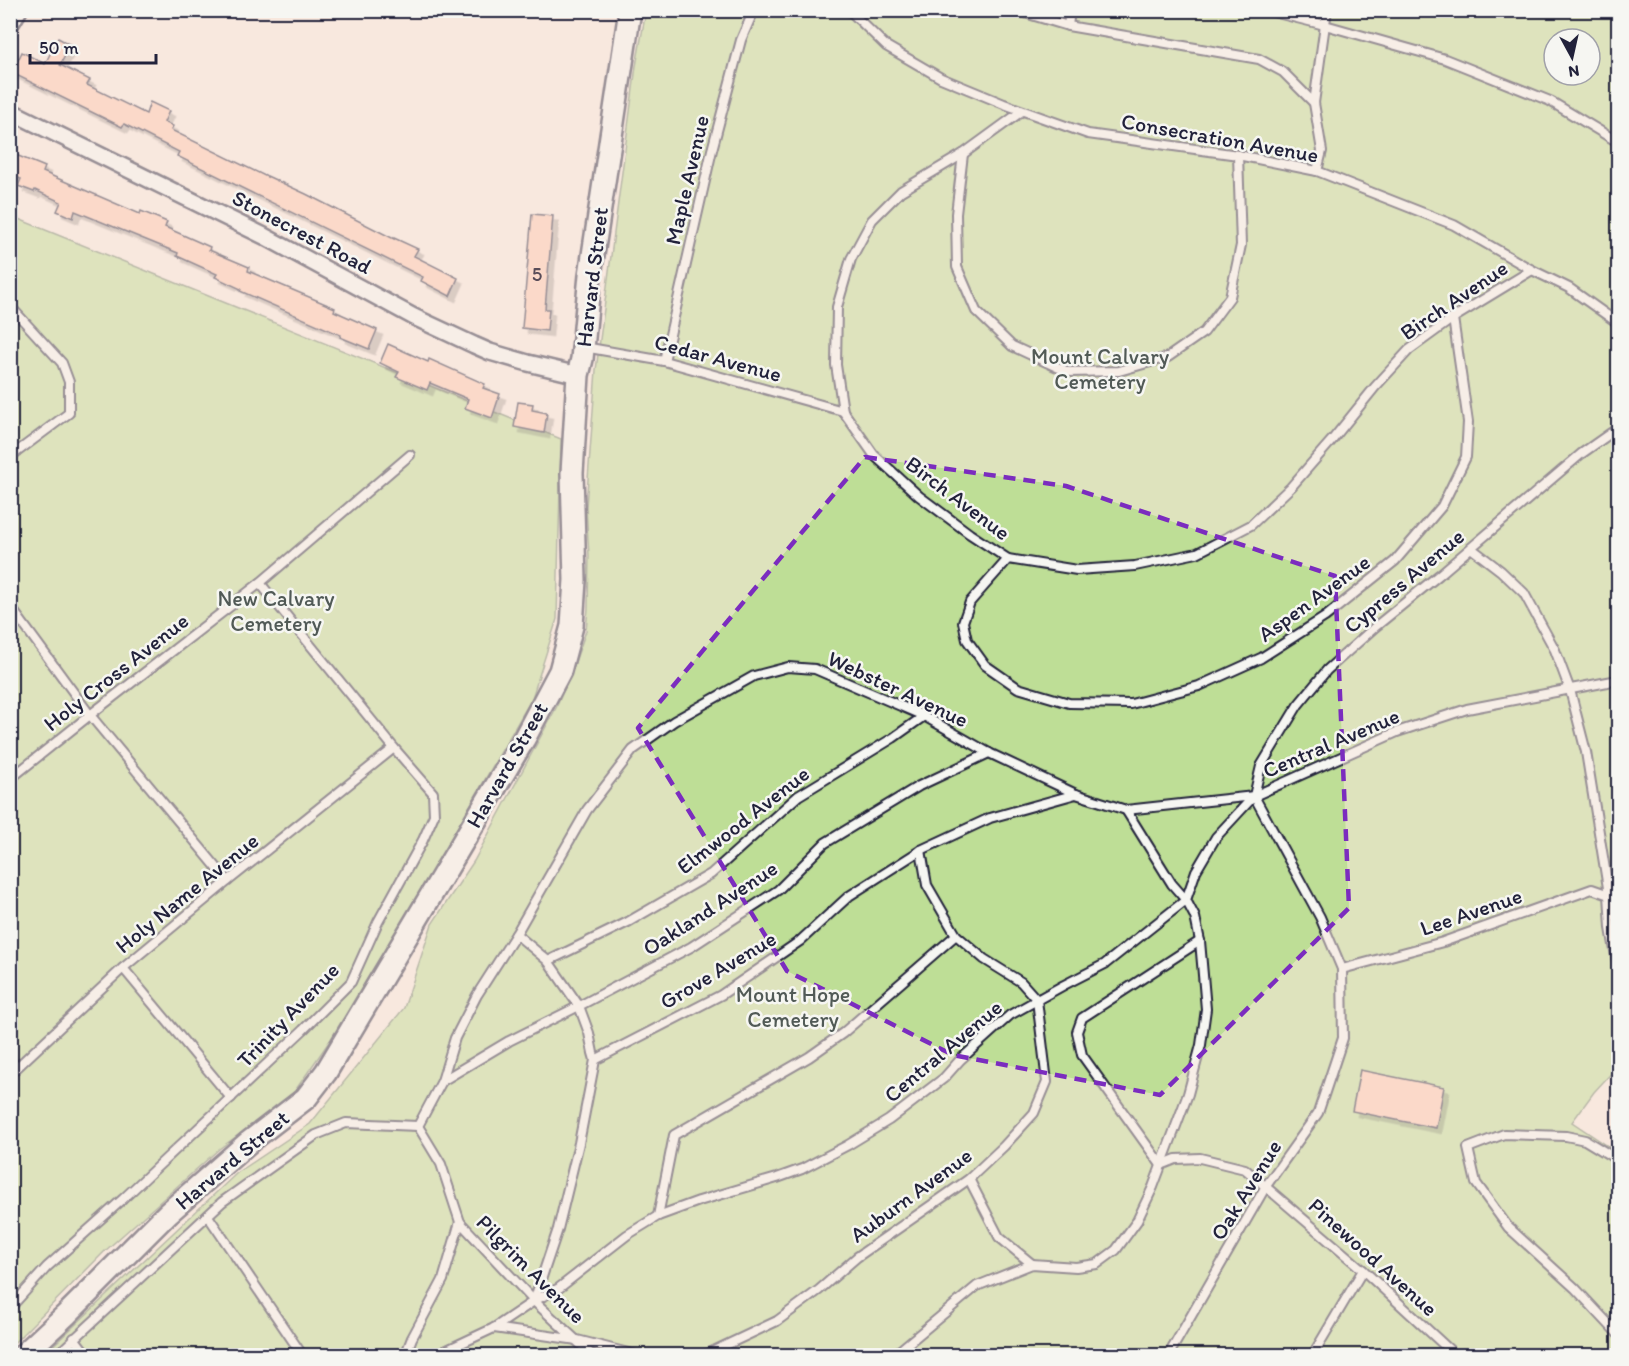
<svg xmlns="http://www.w3.org/2000/svg" width="1629" height="1366" viewBox="0 0 1629 1366" font-family="Itim,sans-serif">
<style>
.green{fill:#bede96;stroke:#708068;stroke-width:1.5;fill-rule:evenodd}
.building{fill:#fec8b0;stroke:#22223b;stroke-width:1.5;filter:url(#shadow)}
.lines{fill:none;stroke-linecap:round;stroke-linejoin:round}
.service-casing{stroke:#22223b;stroke-width:12}
.minor-casing{stroke:#22223b;stroke-width:20}
.secondary-casing{stroke:#22223b;stroke-width:26}
.service{stroke:#f6f6f2;stroke-width:8}
.minor{stroke:#f6f6f2;stroke-width:15}
.secondary{stroke:#f6f6f2;stroke-width:21}
.marked{fill:none;stroke:#7b2cbf;stroke-width:4.5;stroke-dasharray:12 8;stroke-linejoin:round}
.labels{text-anchor:middle;dominant-baseline:central;stroke-width:5;stroke-linejoin:round;paint-order:stroke}
.number-label{font-size:20px;fill:#594c58}
.street-label{font-size:22px;fill:#22223b;stroke:#f6f6f2}
.park-label{font-size:22px;fill:#515a56;stroke:#f6f6f2}
</style>
<defs>
<filter id="shadow"><feDropShadow dx="5.5" dy="5.5" stdDeviation="0" flood-color="#0004"/></filter>
</defs>
<rect width="100%" height="100%" fill="#f8e8de"/>
<filter id="ink" filterUnits="userSpaceOnUse"><feTurbulence type="fractalNoise" baseFrequency=".0167" numOctaves="2"/><feDisplacementMap in="SourceGraphic" scale="12" xChannelSelector="R" yChannelSelector="G"/><feConvolveMatrix kernelMatrix="1 2 1 2 8 2 1 2 1" color-interpolation-filters="sRGB"/></filter>
<g filter="url(#ink)">
<g class="green">
<path d="M646 11H1618V1066L1594 1092 1572 1122 1618 1153V1355L42 1356 237 1173 310 1124 404 1008 432 924 474 861 556 708 570 676 586 631 588 608 589 556 586 507 596 370 636 66ZM1554 39H1590V75H1554Z"/>
<polygon points="11,216 561,439 557,619 532,698 438,861 331,1039 290,1098 219,1149 105,1251 11,1346"/>
</g>
<g class="building">
<polygon points="58,38 71,45 60,65 90,80 87,85 146,114 150,102 169,111 164,122 173,126 171,130 267,177 267,176 306,194 394,239 394,238 418,249 414,256 458,278 450,296 421,281 423,277 177,156 179,152 124,124 122,127 12,73 22,52 45,64"/>
<polygon points="16,155 45,167 43,172 140,214 141,211 167,222 165,227 210,247 209,250 249,267 248,271 335,308 334,311 377,330 369,349 340,337 341,335 240,291 241,289 215,277 217,274 177,256 178,253 75,211 73,218 57,211 61,202 35,190 34,192 18,186 21,179 10,175 10,167"/>
<polygon points="532,214 553,216 545,309 549,309 547,331 522,328"/>
<polygon points="388,344 428,362 429,359 485,384 483,388 500,394 492,418 465,408 468,399 430,383 427,390 396,377 399,372 380,363"/>
<polygon points="518,402 533,404 532,410 547,413 544,433 514,427"/>
<polygon points="1360,1070 1444,1087 1436,1128 1352,1111"/>
</g>
<g class="lines">
<defs>
<g id="service">
<polyline points="849,10 886,46 941,78 1004,104 1088,134 1238,155 1317,171 1454,225 1532,270 1569,288 1618,323"/>
<polyline points="1015,10 1068,26 1259,59 1283,72 1314,103"/>
<polyline points="1265,10 1325,25 1445,59 1550,101 1618,142"/>
<polyline points="1068,26 1070,10"/>
<polyline points="1022,111 963,154 901,191 872,220 851,259 837,307 836,365 843,411 874,455 919,496 970,534 1008,559 1077,570 1135,566 1197,553 1251,525 1291,487 1333,439 1375,387 1409,350 1453,318 1532,270"/>
<polyline points="963,154 956,214 957,267 976,311 1012,346 1068,372 1119,371 1168,357 1204,332 1230,297 1241,245 1238,155"/>
<polyline points="1317,171 1322,151 1314,103 1327,10"/>
<polyline points="10,306 62,363 69,382 69,413 10,457"/>
<polyline points="584,347 664,361 843,411"/>
<polyline points="664,361 712,150 741,40 754,10"/>
<polyline points="1471,548 1501,571 1524,593 1555,650 1570,690 1586,752 1609,894 1611,928 1618,968"/>
<polyline points="1008,559 970,602 963,622 967,640 985,665 1018,688 1069,703 1131,704 1199,686 1261,658 1325,617 1395,561 1442,506 1466,457 1468,422 1453,318"/>
<polyline points="10,606 90,715 228,881"/>
<polyline points="10,779 90,715 260,583 410,455"/>
<polyline points="1254,796 1261,766 1298,705 1327,670 1375,627 1439,575 1581,454 1618,428"/>
<polyline points="921,850 927,885 956,935 984,959 1021,982 1037,1000"/>
<polyline points="516,934 548,961 579,1006 589,1033 593,1053 595,1060"/>
<polyline points="548,961 628,922 711,874 798,796 893,738 924,716"/>
<polyline points="123,968 231,1098"/>
<polyline points="1342,969 1443,942 1592,889 1618,898"/>
<polyline points="10,1074 123,968 228,881 394,748"/>
<polyline points="442,1081 509,1041 579,1006 691,947 778,890 825,843 919,786 989,753"/>
<polyline points="418,1126 442,1081 455,1038 477,995 516,934 587,810 633,750 674,721 754,676 788,667 815,669 924,716 989,753 1076,794 1126,810 1254,796"/>
<polyline points="418,1126 441,1164 460,1222 534,1301 593,1356"/>
<polyline points="1618,1160 1585,1140 1566,1136 1504,1134 1468,1148 1476,1183 1508,1227 1575,1288 1618,1334"/>
<polyline points="1161,1165 1176,1159 1200,1158 1245,1169 1363,1270 1456,1356"/>
<polyline points="1161,1165 1082,1055 1077,1032 1082,1018 1200,941"/>
<polyline points="969,1179 999,1237 1032,1264"/>
<polyline points="208,1216 303,1356"/>
<polyline points="658,1216 674,1135 809,1057 843,1033 956,935"/>
<polyline points="534,1301 558,1229 579,1143 595,1060 721,995 800,941 849,896 921,850 990,818 1076,794"/>
<polyline points="10,1308 47,1267 123,1199 303,1030 351,982 378,922 423,840 434,815 433,793 394,748 260,583"/>
<polyline points="494,1328 577,1340 640,1356"/>
<polyline points="74,1338 88,1356"/>
<polyline points="56,1356 222,1202 316,1135 346,1123 418,1126"/>
<polyline points="405,1356 412,1338 443,1280 460,1222"/>
<polyline points="434,1356 494,1328 534,1301 559,1288 627,1235 658,1216 699,1201 777,1178 802,1169 848,1145 889,1120 944,1078 960,1060 1010,1015 1064,985 1105,964 1186,900 1196,871 1216,837 1254,796 1397,732 1467,709 1618,680"/>
<polyline points="703,1356 777,1321 819,1290 857,1257 969,1179 1004,1146 1034,1113 1047,1082 1037,1000"/>
<polyline points="893,1356 977,1286 1032,1264 1076,1267 1097,1264 1116,1250 1137,1221 1153,1187 1188,1094 1201,1045 1206,1009 1200,941 1195,917 1186,900 1172,884 1126,810"/>
<polyline points="1168,1356 1266,1186 1318,1113 1343,1038 1342,969 1320,917 1254,796"/>
<polyline points="1312,1356 1363,1270"/>
</g>
<g id="minor">
<polyline points="10,25 19,10"/>
<polyline points="10,111 264,236 414,317 474,345 490,352 528,363 578,375"/>
</g>
<polyline id="secondary" points="22,1356 66,1315 168,1213 249,1142 306,1098 326,1072 524,739 560,671 572,626 575,580 572,473 578,375 582,359 590,275 630,10"/>
</defs>
<use href="#service" class="service-casing"/>
<use href="#minor" class="minor-casing"/>
<use href="#secondary" class="secondary-casing"/>
<use href="#service" class="service"/>
<use href="#minor" class="minor"/>
<use href="#secondary" class="secondary"/>
</g>
</g>
<path d="M0 0H1629V1366H0ZM865 457 1066 486 1335 576 1349 908 1160 1095 953 1055 787 971 638 728Z" fill="#f8e8de" fill-opacity=".55" fill-rule="evenodd"/>
<path class="marked" d="M865 457 1066 486 1335 576 1349 908 1160 1095 953 1055 787 971 638 728Z"/>
<g class="labels">
<g class="number-label">
<text x="537" y="274">5</text>
</g>
<g class="street-label">
<text transform="translate(1220 138) rotate(10)">Consecration Avenue</text>
<text transform="translate(687 180) rotate(-77)">Maple Avenue</text>
<text transform="translate(302 232) rotate(28)">Stonecrest Road</text>
<text transform="translate(592 277) rotate(-83)">Harvard Street</text>
<text transform="translate(1454 300) rotate(-34)">Birch Avenue</text>
<text transform="translate(718 358) rotate(15)">Cedar Avenue</text>
<text transform="translate(958 498) rotate(37)">Birch Avenue</text>
<text transform="translate(1404 581) rotate(-40)">Cypress Avenue</text>
<text transform="translate(1314 598) rotate(-36)">Aspen Avenue</text>
<text transform="translate(116 672) rotate(-38)">Holy Cross Avenue</text>
<text transform="translate(898 689) rotate(25)">Webster Avenue</text>
<text transform="translate(1331 743) rotate(-23)">Central Avenue</text>
<text transform="translate(507 765) rotate(-60)">Harvard Street</text>
<text transform="translate(743 820) rotate(-38)">Elmwood Avenue</text>
<text transform="translate(187 893) rotate(-39)">Holy Name Avenue</text>
<text transform="translate(710 908) rotate(-33)">Oakland Avenue</text>
<text transform="translate(1471 912) rotate(-19)">Lee Avenue</text>
<text transform="translate(718 970) rotate(-31)">Grove Avenue</text>
<text transform="translate(288 1015) rotate(-46)">Trinity Avenue</text>
<text transform="translate(943 1051) rotate(-40)">Central Avenue</text>
<text transform="translate(232 1160) rotate(-40)">Harvard Street</text>
<text transform="translate(1246 1190) rotate(-58)">Oak Avenue</text>
<text transform="translate(911 1195) rotate(-36)">Auburn Avenue</text>
<text transform="translate(1373 1257) rotate(42)">Pinewood Avenue</text>
<text transform="translate(531 1269) rotate(45)">Pilgrim Avenue</text>
</g>
<g class="park-label">
<text x="1100" y="356">Mount Calvary<tspan x="1100" dy="25">Cemetery</tspan></text>
<text x="276" y="598">New Calvary<tspan x="276" dy="25">Cemetery</tspan></text>
<text x="793" y="994">Mount Hope<tspan x="793" dy="25">Cemetery</tspan></text>
</g>
</g>
<rect width="1629" height="1366" fill="none" stroke="#f6f6f2" stroke-width="36"/>
<rect x="18" y="18" width="1593" height="1330" fill="none" stroke="#22223b" stroke-width="2" filter="url(#ink)"/>
<g transform="translate(1572 57) rotate(172)"><circle r="28" fill="#f6f6f2" stroke="#a1a1a9" stroke-width="1.5"/>
<path d="M0-4.5L10 22L0 15L-10 22Z" fill="#22223b"/>
<text y="-9" font-size="16" font-weight="bold" text-anchor="middle" fill="#22223b">N</text>
</g>
<path d="M30 54v9h126v-9" fill="none" stroke="#22223b" stroke-width="3"/>
<text x="39" y="54" font-size="18" fill="#22223b" stroke="#f6f6f2" stroke-width="4.5" paint-order="stroke">50 m</text>
</svg>
